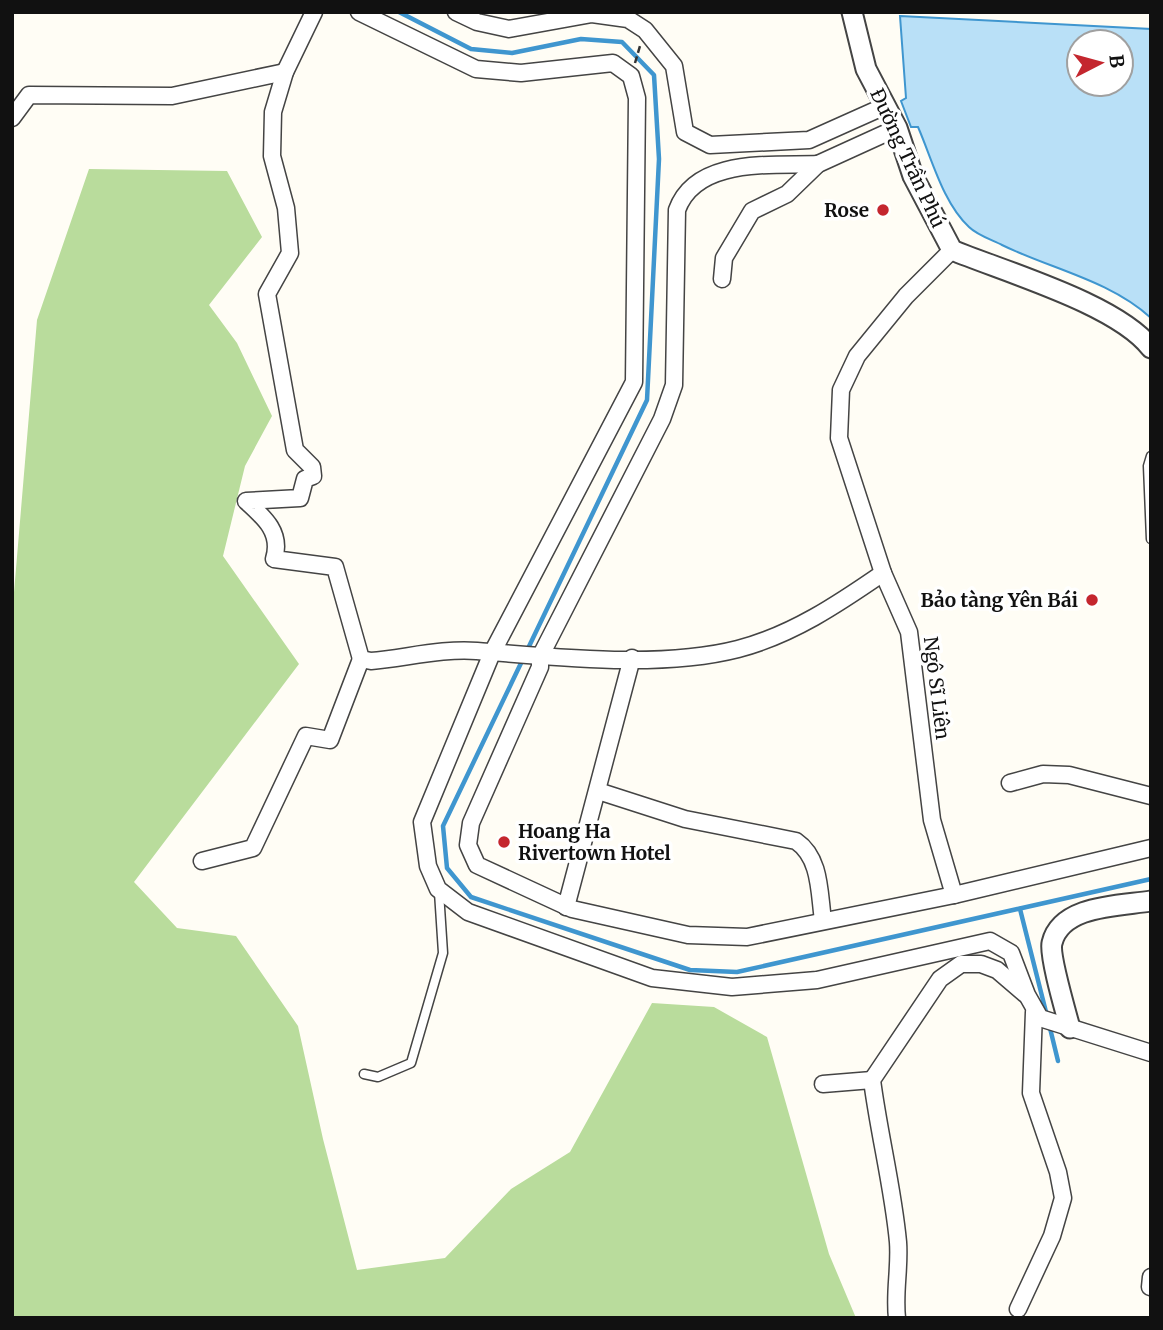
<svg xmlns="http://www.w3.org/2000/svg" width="1163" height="1330" viewBox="0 0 1163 1330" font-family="Merriweather,serif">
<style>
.forest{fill:#b9dc9c}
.water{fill:#b9e0f7;stroke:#3f96cf;stroke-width:2;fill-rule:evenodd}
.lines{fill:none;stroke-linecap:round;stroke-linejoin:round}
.stream{stroke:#3f96cf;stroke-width:4.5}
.service-casing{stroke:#444;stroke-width:11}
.minor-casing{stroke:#444;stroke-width:19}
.tertiary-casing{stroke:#444;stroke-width:23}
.path{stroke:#333;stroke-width:2.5;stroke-dasharray:7 3.5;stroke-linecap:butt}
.service{stroke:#fff;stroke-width:8}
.minor{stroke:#fff;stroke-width:16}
.tertiary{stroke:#fff;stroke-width:19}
.poi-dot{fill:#c4262e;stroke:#fff;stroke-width:2.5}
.labels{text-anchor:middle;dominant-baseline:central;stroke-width:7;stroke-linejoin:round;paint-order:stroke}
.street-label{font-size:19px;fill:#111;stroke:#fff}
.poi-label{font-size:19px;font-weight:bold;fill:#111;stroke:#fff;text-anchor:end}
</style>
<rect width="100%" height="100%" fill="#fffdf5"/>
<polygon class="forest" points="89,169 227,171 262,237 209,305 237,343 272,416 245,466 223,556 299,664 134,882 177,928 236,936 298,1026 323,1139 357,1270 445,1258 511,1189 570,1152 652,1003 714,1007 767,1037 829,1254 856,1318 12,1318 12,616 37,320"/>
<path class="water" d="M900 16 1151 29V318C1109 280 1051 269 1002 245 992 240 977 235 969 227 943 203 932 159 918 127H911L901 101 906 98ZM1079 42H1121V84H1079Z"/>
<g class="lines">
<g class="stream">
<polyline points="399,12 471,49 512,53 581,39 622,42 654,75 659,159 647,400 443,826 447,868 471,897 690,970 737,972 1151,879"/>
<polyline points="1020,909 1047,1016"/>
<polyline points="1049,1024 1058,1061"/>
</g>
<defs>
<g id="service">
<polyline points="1151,456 1148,466 1151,539"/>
<polyline points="364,1074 378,1077 411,1063 443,953 439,892"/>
</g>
<g id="minor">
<path d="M314 12 285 72 273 112 272 156 286 208 290 253 267 294 295 450 312 467 313 476 305 479 300 498 246 501C265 518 282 533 274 559L335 567 361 659 371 661C405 658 444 648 477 651 557 657 660 669 738 649 792 635 838 604 883 573"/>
<polyline points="359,12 476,69 521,73 613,63 631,76 637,98 634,382 492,653 422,822 428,866 438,889 468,912 652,978 732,987 817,980 990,941 1011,953 1027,995 1040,1018 1151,1053"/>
<polyline points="456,12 477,22 509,29 592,14 628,19 645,30 674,66 685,132 710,145 809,140 885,106"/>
<polyline points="12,118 29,95 172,96 285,72"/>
<path d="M818 164C772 166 696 157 677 210L674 385 662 419 540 657V667L471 823 468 845 477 865 572 909 688 935 747 937 954 895"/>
<polyline points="952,250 906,296 857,356 841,390 839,438 883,573 909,632 932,820 954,895 1151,848"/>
<polyline points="722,279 724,258 752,211 787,194 818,164 897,128"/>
<polyline points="1010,783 1043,774 1069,775 1151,796"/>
<path d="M598 791 685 819 796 841C821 858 819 893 823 920"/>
<polyline points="202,861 253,848 306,736 330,740 361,659"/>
<polyline points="566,907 632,658"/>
<polyline points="823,1084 872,1080"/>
<polyline points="1150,1287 1151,1277"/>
<polyline points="1018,1309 1052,1236 1063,1198 1058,1172 1031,1093 1034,1012"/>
<path d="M897 1318C894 1292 900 1268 898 1242 893 1188 879 1134 872 1080L940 979 961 964H981L997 970 1025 994"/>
</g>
<g id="tertiary">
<path d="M852 12 866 69 897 128 913 176 952 250C1005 272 1117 304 1151 348"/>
<path d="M1070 1028C1066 1013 1049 955 1052 943 1061 905 1119 906 1151 901"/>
</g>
</defs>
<use href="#service" class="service-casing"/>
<use href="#minor" class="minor-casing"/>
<use href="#tertiary" class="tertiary-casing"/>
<polyline class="path" points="635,63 640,46"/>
<use href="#service" class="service"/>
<use href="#minor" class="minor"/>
<use href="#tertiary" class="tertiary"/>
</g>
<g class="poi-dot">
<circle cx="883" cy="210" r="7"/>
<circle cx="1092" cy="600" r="7"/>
<circle cx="504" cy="842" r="7"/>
</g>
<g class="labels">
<g class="street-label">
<text transform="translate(908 158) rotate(65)">Đường Trần Phú</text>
<text transform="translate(937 688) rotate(83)">Ngô Sĩ Liên</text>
</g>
<g class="poi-label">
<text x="869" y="210">Rose</text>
<text x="1078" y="600">Bảo tàng Yên Bái</text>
<text x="518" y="831" text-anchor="start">Hoang Ha<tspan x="518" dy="22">Rivertown Hotel</tspan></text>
</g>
</g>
<rect width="1163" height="1330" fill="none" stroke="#111111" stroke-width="28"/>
<g transform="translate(1100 63) rotate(84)"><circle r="33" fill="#ffffff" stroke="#a0a0a0" stroke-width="2"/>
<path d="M0-5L12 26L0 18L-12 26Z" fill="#c4262e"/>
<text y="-10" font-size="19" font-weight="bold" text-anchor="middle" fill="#111111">B</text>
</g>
</svg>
